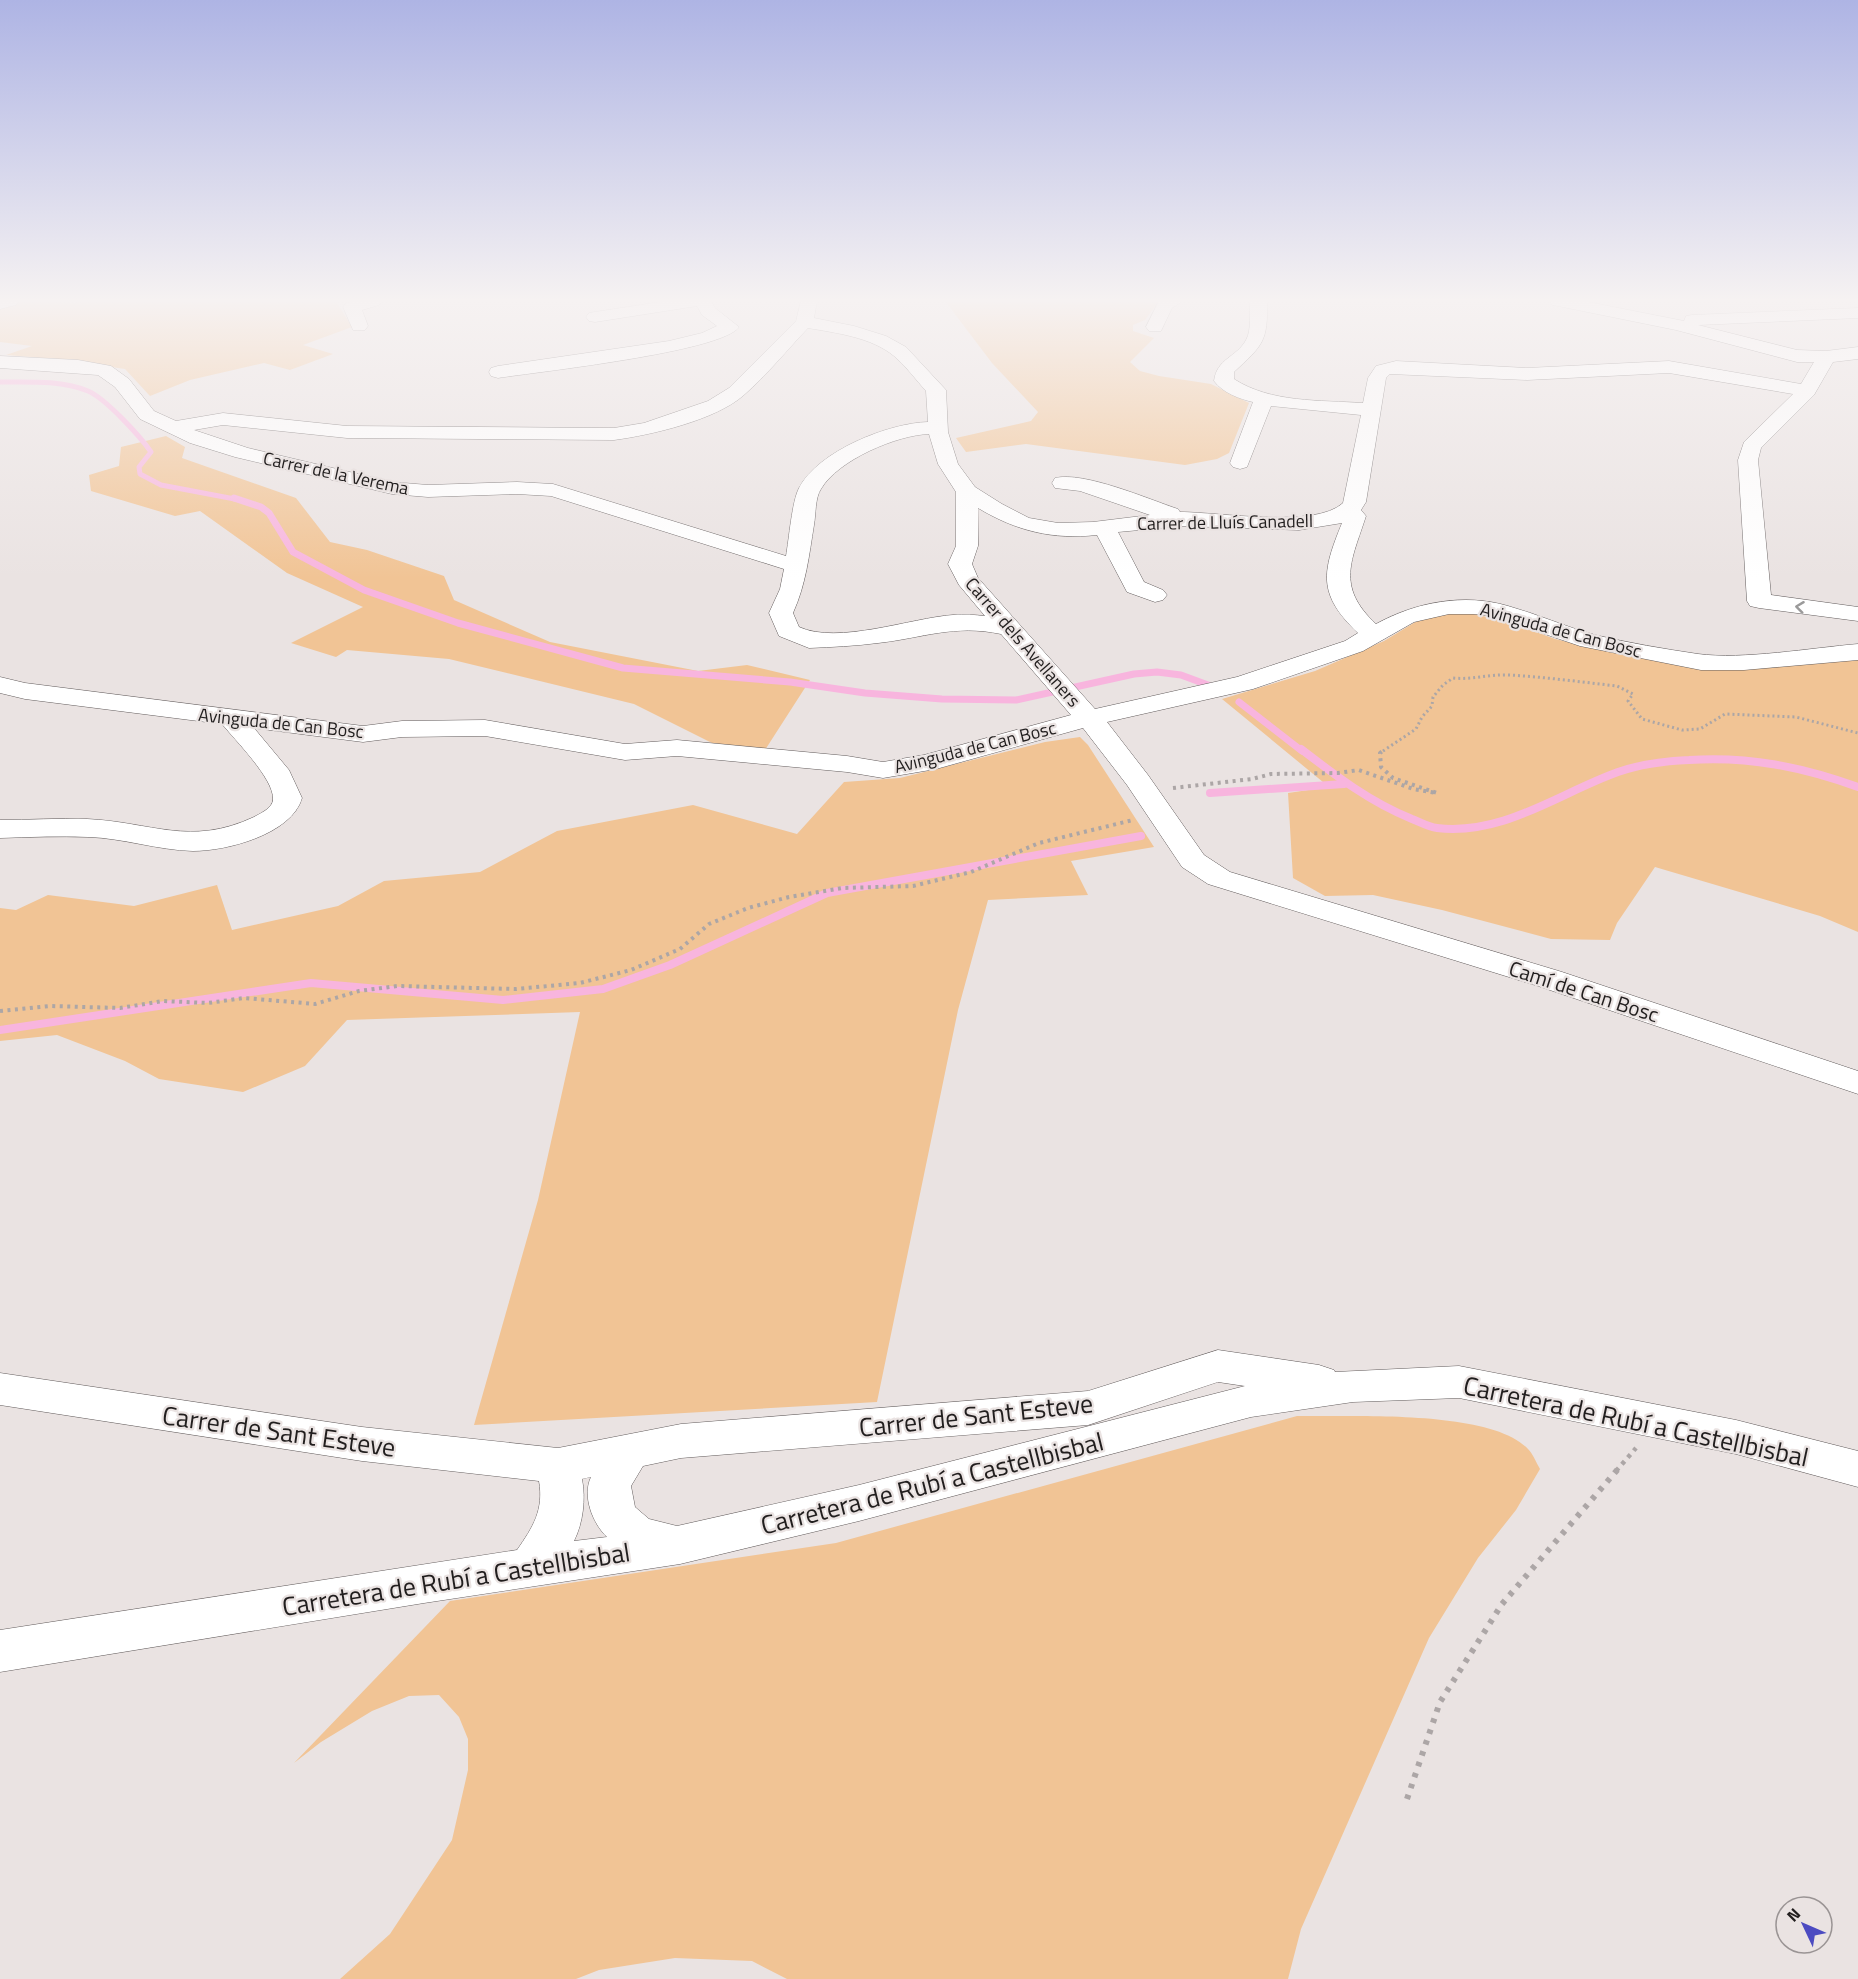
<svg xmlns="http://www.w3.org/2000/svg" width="1858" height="1979" viewBox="0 0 1858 1979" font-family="'Titillium Web',sans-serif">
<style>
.green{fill:#f1c495}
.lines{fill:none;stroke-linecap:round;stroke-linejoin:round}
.stream-far2{stroke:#f8b5de;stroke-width:5}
.stream-far1{stroke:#f8b5de;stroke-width:7}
.stream{stroke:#f8b5de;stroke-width:8}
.minor-casing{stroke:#635d5d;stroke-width:1}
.path-far3{stroke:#aca6a6;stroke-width:3;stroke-dasharray:2 3;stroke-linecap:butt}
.path-far2{stroke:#aca6a6;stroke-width:4;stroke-dasharray:3 4.5;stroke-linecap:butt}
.path-far1{stroke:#aca6a6;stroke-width:4.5;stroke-dasharray:4 5;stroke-linecap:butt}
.path{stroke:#aca6a6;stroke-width:6;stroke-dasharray:4.5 7;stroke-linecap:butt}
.minor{fill:#fff;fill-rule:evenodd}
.oneway{stroke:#9b9a9a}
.labels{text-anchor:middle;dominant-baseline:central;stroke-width:4.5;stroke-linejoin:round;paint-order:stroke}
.far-street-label{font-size:18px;fill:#211e1e;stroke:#eae3e2}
.street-label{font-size:21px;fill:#211e1e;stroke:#eae3e2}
.near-street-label{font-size:26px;fill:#211e1e;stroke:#eae3e2}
</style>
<rect width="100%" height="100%" fill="#eae3e2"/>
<g class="green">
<polygon points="20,301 76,303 82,301 336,301 352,327 303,345 333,354 290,370 264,363 190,380 150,396 125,369 57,359 6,355 32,346 0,342 0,307"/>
<polygon points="945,301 1159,301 1145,320 1133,325 1133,331 1154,338 1130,362 1140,371 1159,376 1211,384 1249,403 1229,453 1217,459 1185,465 1026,444 966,452 956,438 1031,421 1038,412 992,363"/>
<polygon points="166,436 185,447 182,458 296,498 330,542 367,550 444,576 454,600 550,642 698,671 747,665 810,680 765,750 712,743 634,704 449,659 347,650 336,657 291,643 363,607 287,573 200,511 175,516 91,491 89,475 119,466 121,447"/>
<polygon points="1460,611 1509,622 1555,639 1627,656 1683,665 1746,669 1858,659 1858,932 1820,916 1655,867 1617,923 1610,940 1551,939 1442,910 1373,895 1325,896 1293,878 1288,793 1329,787 1222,699 1315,671 1384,641 1417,621"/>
<polygon points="1080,737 1088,745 1154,847 1071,861 1088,895 988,900 958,1010 877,1402 474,1425 538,1200 580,1012 347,1020 305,1066 243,1092 159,1079 125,1061 57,1035 0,1041 0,908 16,910 48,895 134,906 217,885 232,930 338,906 384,881 480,872 557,831 693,805 797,834 844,782 900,778 1045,742"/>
<path d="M1297 1416C1351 1417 1491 1409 1528 1449 1533 1454 1536 1462 1540 1469L1516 1510 1478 1558 1429 1638 1301 1929 1288 1979H787L752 1961 675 1958 599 1970 576 1979H340L390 1934 452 1840 468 1770V1739L459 1717 439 1695 409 1696 372 1711 321 1742 294 1763 450 1601 836 1543Z"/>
</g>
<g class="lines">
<path class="stream-far2" d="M0 382C28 382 61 380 88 391 105 398 140 436 151 452L139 467 140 474 161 485 240 500"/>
<g class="stream-far1">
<polyline points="234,498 261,507 269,513 293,552 364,590 458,623 623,668 790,682 865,693 942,699 1016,700 1134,674 1157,672 1181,675 1208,685"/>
<polyline points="1239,702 1302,751"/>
</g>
<g class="stream">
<path d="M1301 749C1336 776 1370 802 1412 819 1420 822 1428 827 1437 828 1503 836 1559 793 1618 772 1641 764 1664 761 1689 760 1749 756 1802 767 1858 787"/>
<polyline points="1210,793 1344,784"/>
<polyline points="0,1030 311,983 503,1000 603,989 670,965 827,893 1141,836"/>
</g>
<defs>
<g id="minor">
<polygon points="0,301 19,301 16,305 0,309"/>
<polygon points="355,301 382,301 379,305 362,310 368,326 365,330 353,330 343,307 346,303"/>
<path d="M667 301H711L715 308 739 327C722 352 536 372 498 378L491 376 489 372 491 368 498 366 669 341 702 333 717 326 702 315 697 306 595 322 589 321 586 317 589 313 595 312Z"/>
<path d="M801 301H817L814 318 854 326 886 336 906 347 946 390 948 432 958 464 975 487 1002 504 1029 518 1058 523 1093 522 1150 515 1080 491 1055 488 1052 483 1055 478C1084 471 1148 499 1178 509L1180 512C1219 512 1315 529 1343 503L1361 415 1271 406 1247 467 1240 469 1233 467 1230 463 1253 402C1240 399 1223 393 1214 381 1217 358 1236 358 1246 340 1252 329 1249 313 1250 301H1267C1268 342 1263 345 1234 372V379C1271 403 1320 400 1363 403L1368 378 1376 366 1396 361 1527 368 1669 361 1801 384 1814 362H1797L1676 330 1558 306 1552 305 1550 301H1583L1684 321 1686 316 1692 315 1858 308V318L1698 325 1797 350 1826 351 1858 347V359L1833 362 1814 395 1761 448 1758 460 1771 595 1858 607V621L1759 608 1750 606 1747 601 1738 460 1744 442 1793 394 1669 373 1527 380 1390 374 1386 378 1366 502 1361 510 1366 516C1352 560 1335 586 1376 624 1416 602 1464 593 1508 606 1537 614 1566 627 1595 635 1629 643 1664 649 1698 654 1743 660 1811 648 1858 644V660L1744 670H1701L1580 646 1495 617 1478 614H1449L1414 622 1363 651 1253 689 1107 722 1148 775 1204 855 1230 872 1562 972 1858 1071V1094L1538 986 1208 884 1182 867 1127 785 1083 728 936 769 883 778 847 772 677 756 625 760 485 736 402 737 363 742 254 728 289 770 302 798C292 834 227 851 193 851 157 850 123 838 88 837 59 836 29 837 0 838V820C29 820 58 818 87 819 152 822 190 847 254 817 261 813 273 808 273 799 274 779 235 740 222 724L25 699 0 693V677L25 683 363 726 402 721 485 720 625 744 677 740 847 756 883 762 924 755 1071 715 1001 634C954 624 923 638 878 643 855 646 832 647 809 648L779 636 769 613 780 589 784 569 551 496 517 494 428 497 392 494 235 457 190 443 140 419 115 387 98 375 0 368V356L78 360 111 366 129 379 154 411 176 421 223 413 347 426 614 428 644 423 708 401 729 388 796 321ZM808 328C836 333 871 337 894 356 906 366 916 380 926 391L928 422C889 423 818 451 799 488 792 501 789 539 786 556L553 484 517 482 428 485 392 482 248 448 194 430 223 425 347 438 614 440C651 435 716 420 744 395 767 375 787 350 808 328ZM929 434 938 464 956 492V546L948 564 959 585 985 616C975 615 964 614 953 615 911 618 838 645 799 627L793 613C806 584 809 556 814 525 816 514 815 498 821 489 838 460 897 435 929 434ZM978 508C1016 531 1053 540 1097 535L1127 592 1155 602 1163 600 1167 595 1163 590 1144 582 1118 532 1183 526 1299 530 1342 523C1322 572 1317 594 1358 633L1345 641 1237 677 1095 709 978 578 972 564 978 546Z"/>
<polygon points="1159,301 1183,301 1172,308 1161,331 1149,331 1146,327"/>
<path d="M1218 1350 1319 1365 1334 1370 1335 1372 1459 1366 1736 1420 1858 1451V1487L1736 1454 1459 1398 1353 1402 1251 1417 859 1521 680 1564 424 1603 0 1672V1630L517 1550C533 1527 544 1510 539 1481L362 1461 0 1405V1373L362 1427 558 1448 681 1424 1088 1391ZM1218 1382 1245 1386 859 1485 677 1526 649 1519 635 1507 631 1486 643 1466 681 1458 1088 1425ZM591 1477C582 1495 592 1523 607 1537L574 1541C583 1523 586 1499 582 1479Z"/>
</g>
</defs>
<use href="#minor" class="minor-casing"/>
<path class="path-far3" d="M1383 751 1416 729 1422 717 1432 706 1433 697 1443 685 1453 678C1472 680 1489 674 1509 675 1545 677 1581 682 1617 686L1633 694 1628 701 1642 719 1682 730 1700 729 1725 714 1796 717 1858 733"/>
<g class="path-far2">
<polyline points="1173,788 1252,779 1271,774 1338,773 1359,770 1413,789 1437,793 1393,778 1381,767 1380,753 1385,749"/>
<polyline points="0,1011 50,1006 120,1008 163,1001 208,1003 244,998 315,1004 359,991 397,986 516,989 580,983 631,970 680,949 709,924 748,908 789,897 842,888 913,886 971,872 1039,843 1133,820"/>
</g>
<polyline class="path-far1" points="1616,1471 1636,1448"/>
<polyline class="path" points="1407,1799 1440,1702 1502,1604 1618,1469"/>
<use href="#minor" class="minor"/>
</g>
<defs><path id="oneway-chevron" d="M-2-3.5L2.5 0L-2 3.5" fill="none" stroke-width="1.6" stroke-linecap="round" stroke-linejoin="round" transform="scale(1.5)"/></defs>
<use class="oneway" href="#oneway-chevron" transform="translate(1800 607) rotate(-173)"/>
<linearGradient id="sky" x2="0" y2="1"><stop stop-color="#aeb4e4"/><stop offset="0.52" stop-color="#f6f2f2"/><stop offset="1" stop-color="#f6f2f2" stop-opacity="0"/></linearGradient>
<rect width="1858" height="578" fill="url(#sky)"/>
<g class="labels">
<g class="far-street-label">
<text transform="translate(336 473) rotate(12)">Carrer de la Verema</text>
<text transform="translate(1225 522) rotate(-1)">Carrer de Lluís Canadell</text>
<text transform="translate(1561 630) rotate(15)">Avinguda de Can Bosc</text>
<text transform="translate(1023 642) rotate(49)">Carrer dels Avellaners</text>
<text transform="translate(281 723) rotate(6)">Avinguda de Can Bosc</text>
<text transform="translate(975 747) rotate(-14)">Avinguda de Can Bosc</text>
</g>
<g class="street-label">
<text transform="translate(1584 991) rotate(18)">Camí de Can Bosc</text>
</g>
<g class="near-street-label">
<text transform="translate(976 1415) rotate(-6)">Carrer de Sant Esteve</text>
<text transform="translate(1636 1421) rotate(12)">Carretera de Rubí a Castellbisbal</text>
<text transform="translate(279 1431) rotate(8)">Carrer de Sant Esteve</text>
<text transform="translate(932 1483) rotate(-14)">Carretera de Rubí a Castellbisbal</text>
<text transform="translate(456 1579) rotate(-9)">Carretera de Rubí a Castellbisbal</text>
</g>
</g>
<g transform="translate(1804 1925) rotate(314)"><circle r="28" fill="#eae3e2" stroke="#9a9494" stroke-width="1.5"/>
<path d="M0-4.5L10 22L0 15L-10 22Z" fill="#4c4bc1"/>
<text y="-9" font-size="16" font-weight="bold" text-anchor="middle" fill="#211e1e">N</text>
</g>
</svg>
